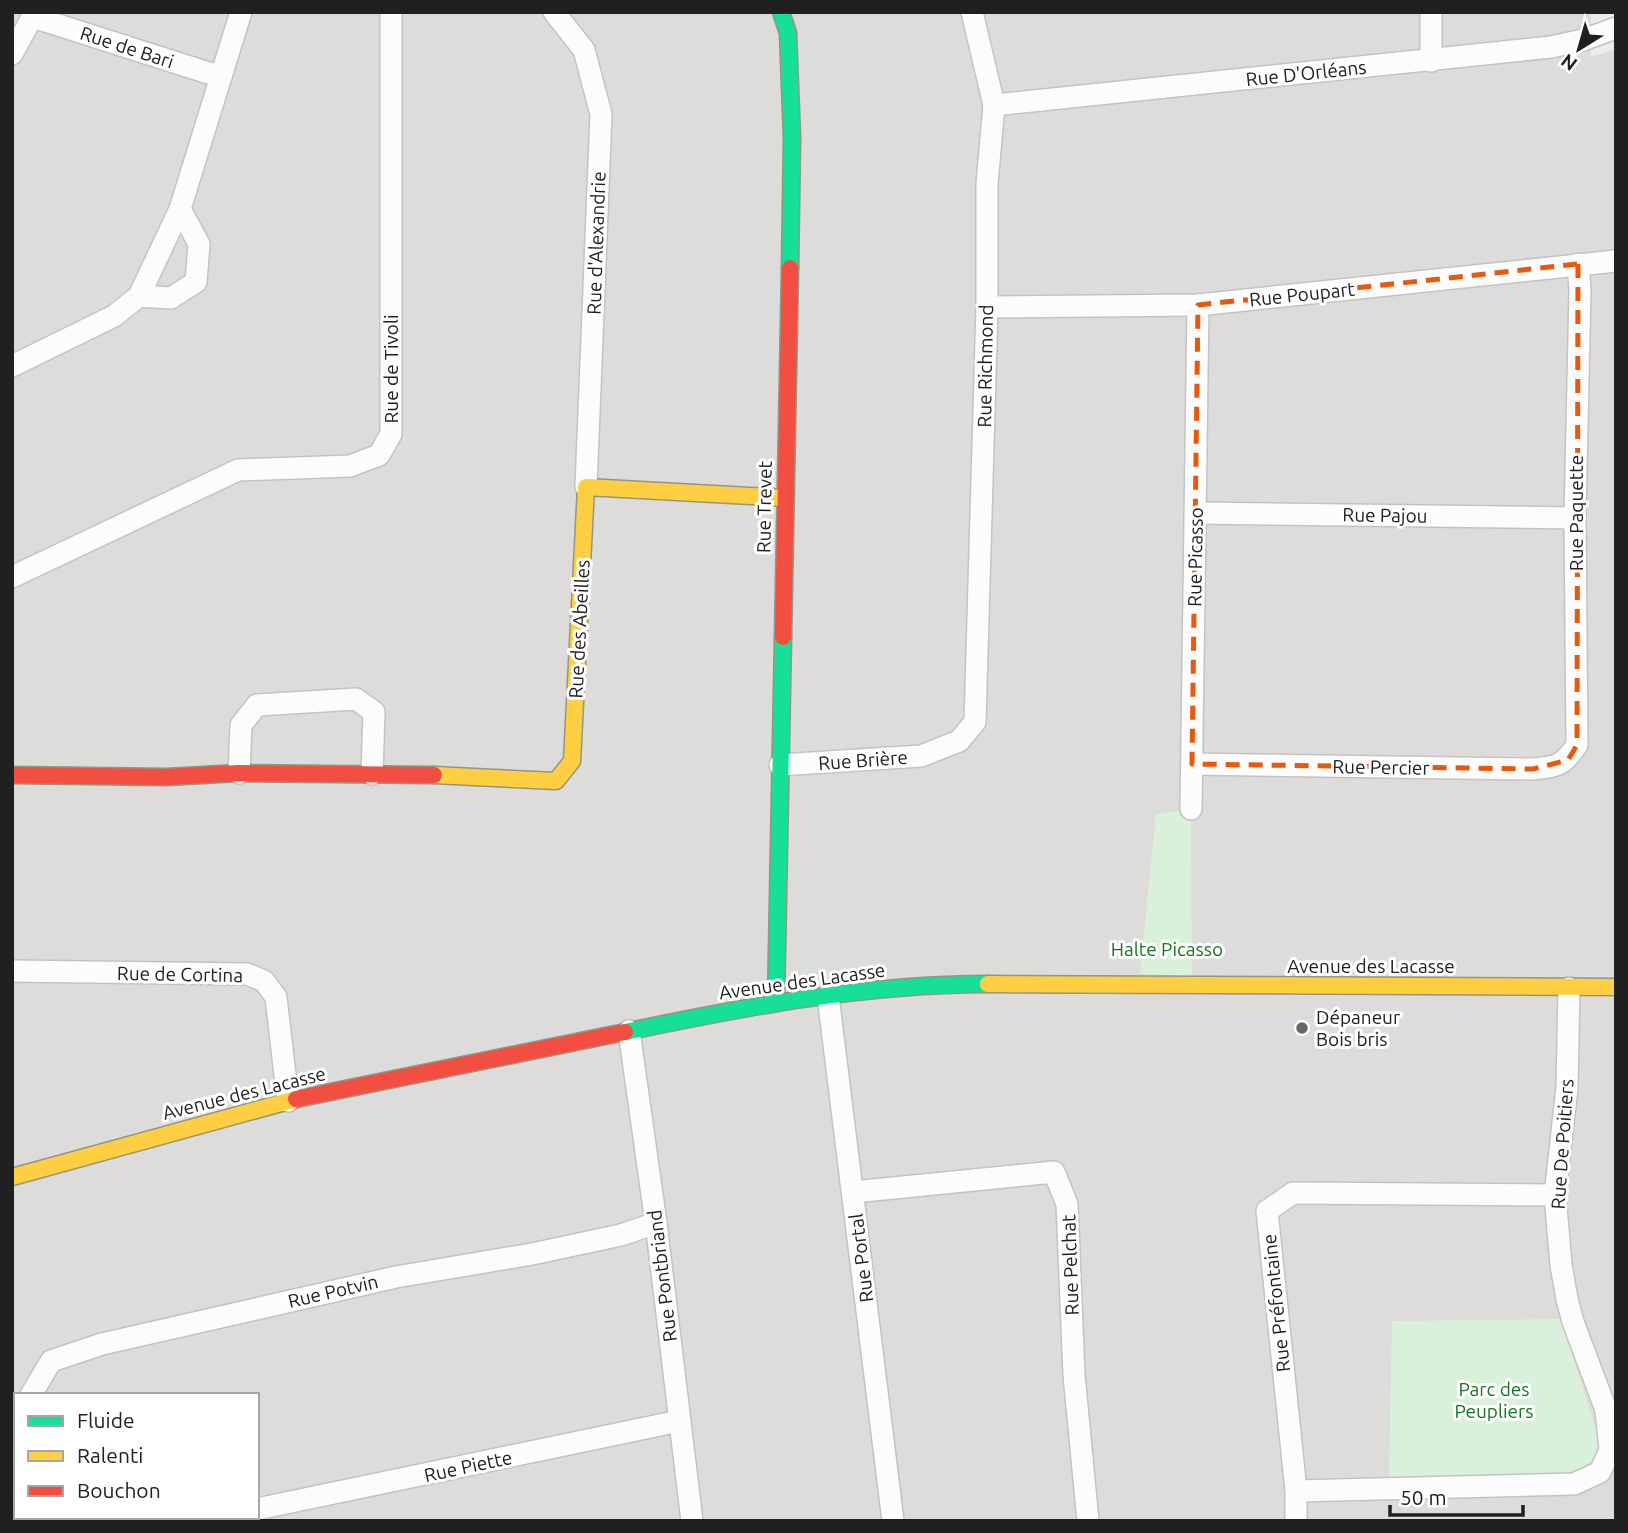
<svg xmlns="http://www.w3.org/2000/svg" width="1628" height="1533" viewBox="0 0 1628 1533" font-family="Ubuntu,sans-serif">
<style>
.residential{fill:#dddcda;fill-rule:evenodd}
.park{fill:#d9f0da}
.lines{fill:none;stroke-linecap:round;stroke-linejoin:round}
.street-casing{stroke:#c3c3c1;stroke-width:24}
.fast-casing{stroke:#939682;stroke-width:19}
.slow-casing{stroke:#939682;stroke-width:19}
.jam-casing{stroke:#939682;stroke-width:19}
.street{stroke:#fcfcfc;stroke-width:21}
.fast{stroke:#16e098;stroke-width:16}
.slow{stroke:#ffcf43;stroke-width:16}
.jam{stroke:#f24e42;stroke-width:16}
.marked{fill:none;stroke:#e8590c;stroke-width:5;stroke-dasharray:14 9;stroke-linejoin:round}
.poi-dot{fill:#686766;stroke:#fff;stroke-width:2.5}
.labels{text-anchor:middle;dominant-baseline:central;stroke-width:6;stroke-linejoin:round;paint-order:stroke}
.street-label{font-size:19px;fill:#202020;stroke:#fff}
.park-label{font-size:19px;fill:#177423;stroke:#fff}
.poi-label{font-size:19px;fill:#202020;stroke:#fff;text-anchor:start}
</style>
<rect width="100%" height="100%" fill="#edece9"/>
<path class="residential" d="M12 12H1591V57L1616 49V1521H12ZM16 1395H257V1517H16Z"/>
<g class="park">
<polygon points="1191,809 1192,976 1140,974 1156,814"/>
<path d="M1561 1319 1600 1442C1598 1456 1592 1466 1580 1474L1389 1481 1392 1321Z"/>
</g>
<g class="lines">
<defs>
<g id="street">
<polyline points="554,12 584,50 601,114 586,487"/>
<polyline points="33,17 221,77"/>
<polyline points="12,54 35,12"/>
<polyline points="1431,61 1431,12"/>
<polyline points="994,105 1551,47 1583,40 1616,28"/>
<polyline points="139,296 171,298 196,282 199,244 180,209"/>
<polyline points="987,307 1198,305 1616,261"/>
<polyline points="12,366 114,316 139,296 180,209 241,12"/>
<polyline points="1195,513 1575,518"/>
<polyline points="12,577 238,470 350,466 379,455 391,434 391,12"/>
<path d="M1192 764 1533 769C1557 767 1564 765 1577 745L1575 518 1580 290 1578 264"/>
<polyline points="780,765 921,756 959,741 975,722 987,307 987,184 994,105 972,12"/>
<polyline points="239,773 241,725 257,705 356,699 374,712 372,774"/>
<polyline points="1191,809 1198,305"/>
<polyline points="12,971 247,974 264,981 276,997 288,1101"/>
<polyline points="828,996 893,1521"/>
<polyline points="629,1031 656,1223 692,1521"/>
<polyline points="853,1192 1054,1172 1067,1204 1074,1375 1088,1521"/>
<polyline points="31,1395 51,1361 102,1344 396,1277 532,1254 621,1235 656,1223"/>
<polyline points="1296,1491 1574,1484 1600,1472 1610,1450 1606,1410 1573,1322 1567,1299 1561,1265 1555,1195 1567,1088 1569,988"/>
<polyline points="257,1509 679,1421"/>
<polyline points="35,1521 35,1517"/>
<polyline points="1296,1521 1296,1491 1267,1211 1293,1193 1555,1195"/>
</g>
<g id="fast">
<polyline points="781,12 788,33 792,138 790,268"/>
<polyline points="776,1003 783,637"/>
<path d="M625 1032C744 1007 866 984 988 984"/>
</g>
<g id="slow">
<polyline points="434,775 556,781 572,761 586,487 785,498"/>
<polyline points="988,984 1616,987"/>
<polyline points="12,1177 296,1099"/>
</g>
<g id="jam">
<polyline points="783,637 790,268"/>
<polyline points="12,775 166,777 239,773 434,775"/>
<polyline points="296,1099 625,1032"/>
</g>
</defs>
<use href="#street" class="street-casing"/>
<use href="#fast" class="fast-casing"/>
<use href="#slow" class="slow-casing"/>
<use href="#jam" class="jam-casing"/>
<use href="#street" class="street"/>
<use href="#fast" class="fast"/>
<use href="#slow" class="slow"/>
<use href="#jam" class="jam"/>
</g>
<path class="marked" d="M1578 264 1577 745 1568 760 1533 769 1192 764 1198 305Z"/>
<circle class="poi-dot" cx="1302" cy="1028" r="7"/>
<g class="labels">
<g class="street-label">
<text transform="translate(127 47) rotate(18)">Rue de Bari</text>
<text transform="translate(1306 73) rotate(-6)">Rue D'Orléans</text>
<text transform="translate(596 243) rotate(-88)">Rue d'Alexandrie</text>
<text transform="translate(1302 294) rotate(-6)">Rue Poupart</text>
<text transform="translate(985 366) rotate(-89)">Rue Richmond</text>
<text transform="translate(391 369) rotate(-90)">Rue de Tivoli</text>
<text transform="translate(764 507) rotate(-89)">Rue Trevet</text>
<text transform="translate(1576 513) rotate(-90)">Rue Paquette</text>
<text transform="translate(1385 515) rotate(1)">Rue Pajou</text>
<text transform="translate(1195 557) rotate(-89)">Rue Picasso</text>
<text transform="translate(579 629) rotate(-87)">Rue des Abeilles</text>
<text transform="translate(863 760) rotate(-4)">Rue Brière</text>
<text transform="translate(1381 767) rotate(1)">Rue Percier</text>
<text x="1371" y="966">Avenue des Lacasse</text>
<text transform="translate(180 974) rotate(1)">Rue de Cortina</text>
<text transform="translate(802 981) rotate(-8)">Avenue des Lacasse</text>
<text transform="translate(244 1093) rotate(-14)">Avenue des Lacasse</text>
<text transform="translate(1562 1144) rotate(-86)">Rue De Poitiers</text>
<text transform="translate(861 1258) rotate(-97)">Rue Portal</text>
<text transform="translate(1070 1265) rotate(-92)">Rue Pelchat</text>
<text transform="translate(662 1276) rotate(-97)">Rue Pontbriand</text>
<text transform="translate(333 1291) rotate(-13)">Rue Potvin</text>
<text transform="translate(1276 1303) rotate(-96)">Rue Préfontaine</text>
<text transform="translate(468 1466) rotate(-12)">Rue Piette</text>
</g>
<g class="park-label">
<text x="1167" y="949">Halte Picasso</text>
<text x="1494" y="1389">Parc des<tspan x="1494" dy="22">Peupliers</tspan></text>
</g>
<g class="poi-label">
<text x="1316" y="1017">Dépaneur<tspan x="1316" dy="22">Bois bris</tspan></text>
</g>
</g>
<rect width="1628" height="1533" fill="none" stroke="#202020" stroke-width="28"/>
<rect x="14" y="1393" width="245" height="126" fill="#ffffff" stroke="#a6a6a6" stroke-width="2"/>
<rect x="28" y="1416" width="35" height="10" fill="#16e098" stroke="#a6a6a6" stroke-width="2"/>
<text x="77" y="1428" font-size="21" fill="#202020">Fluide</text>
<rect x="28" y="1451" width="35" height="10" fill="#ffcf43" stroke="#a6a6a6" stroke-width="2"/>
<text x="77" y="1463" font-size="21" fill="#202020">Ralenti</text>
<rect x="28" y="1486" width="35" height="10" fill="#f24e42" stroke="#a6a6a6" stroke-width="2"/>
<text x="77" y="1498" font-size="21" fill="#202020">Bouchon</text>
<g transform="translate(1579 49) rotate(217)" stroke="#ffffff" stroke-width="5" paint-order="stroke">
<path d="M0-5L12 26L0 18L-12 26Z" fill="#202020"/>
<text y="-10" font-size="19" font-weight="bold" text-anchor="middle" fill="#202020">N</text>
</g>
<path d="M1390 1505v10h133v-10" fill="none" stroke="#202020" stroke-width="3.5"/>
<text x="1400" y="1505" font-size="21" fill="#202020" stroke="#ffffff" stroke-width="5" paint-order="stroke">50 m</text>
</svg>
